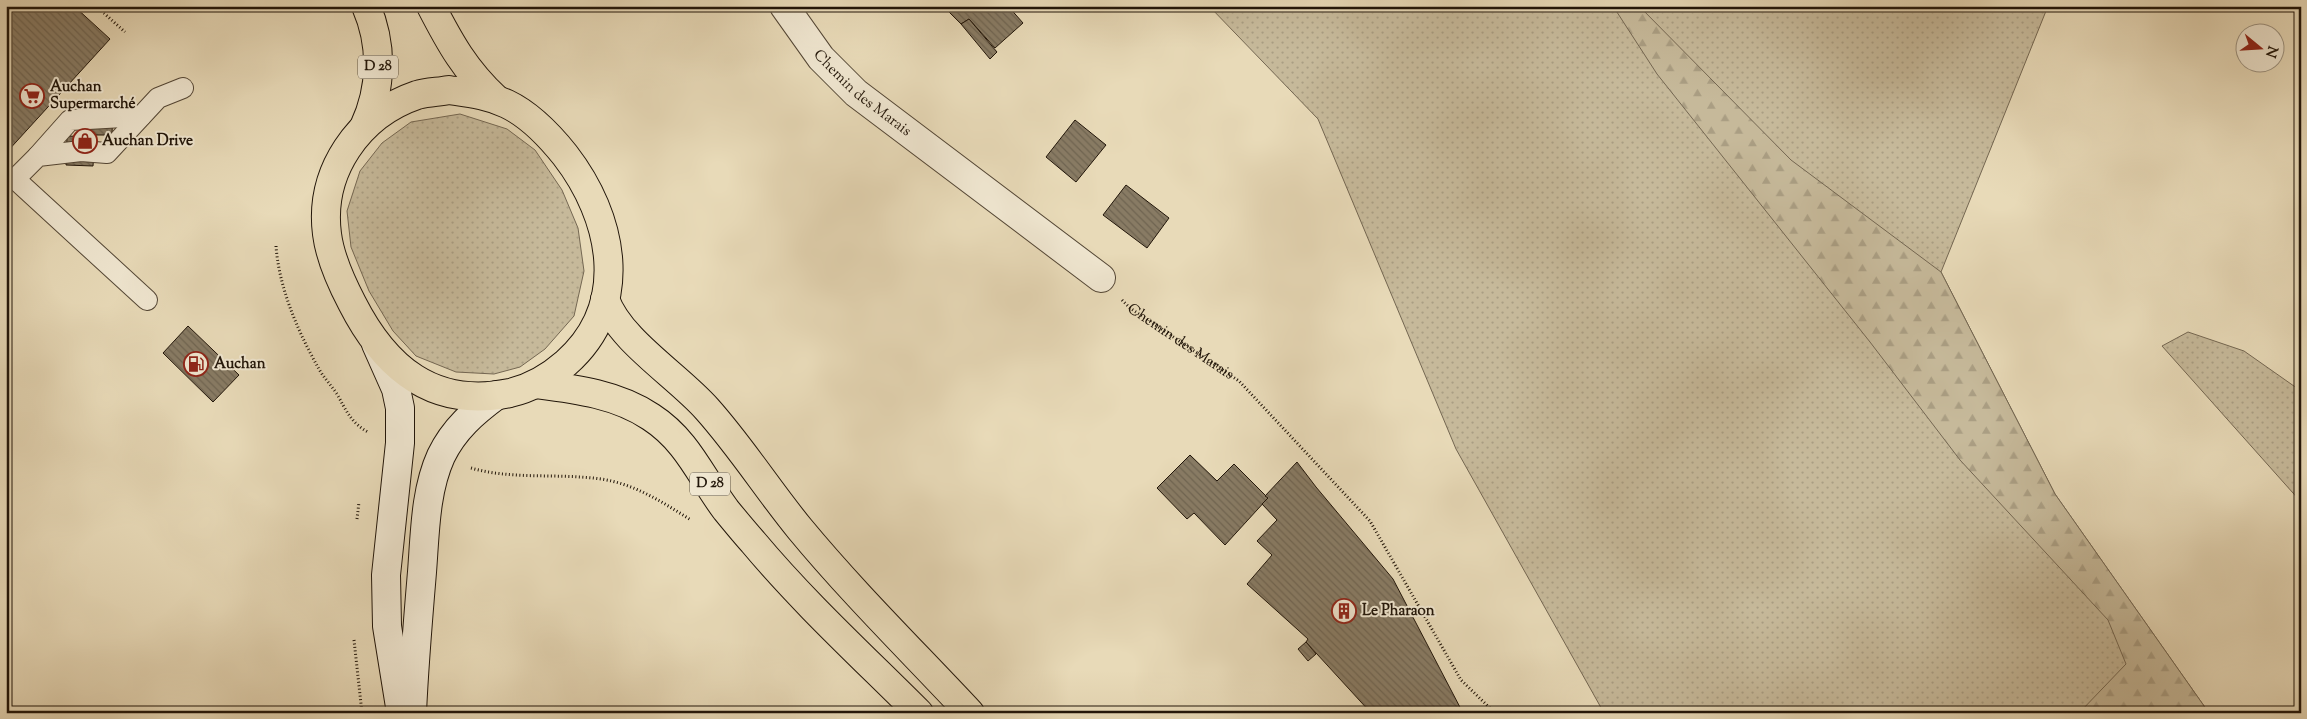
<svg xmlns="http://www.w3.org/2000/svg" width="2307" height="719" viewBox="0 0 2307 719" font-family="'Sorts Mill Goudy',serif">
<style>
.grass{fill:url(#grass-dots);stroke:#746752}
.forest{fill:url(#forest-firs);stroke:#746752}
.building{fill:url(#building-back-hatch);stroke:#211509}
.lines{fill:none;stroke-linecap:round;stroke-linejoin:round}
.service-casing{stroke:#534635;stroke-width:22}
.minor-casing{stroke:#534635;stroke-width:30}
.secondary-casing{stroke:#211509;stroke-width:30}
.primary-casing{stroke:#211509;stroke-width:30}
.path{stroke:#211509;stroke-width:3;stroke-dasharray:1 2.5;stroke-linecap:butt}
.service{stroke:#f0e7d1;stroke-width:20}
.minor{stroke:#f0e7d1;stroke-width:28}
.secondary{stroke:#f0e7d1;stroke-width:28}
.primary{stroke:#e8dab8;stroke-width:28}
.labels{text-anchor:middle;dominant-baseline:central;stroke-width:4;stroke-linejoin:round;paint-order:stroke}
.shield{fill:#f0e7d1;stroke:#5f5445;stroke-width:1}
.shield-label{font-size:14px;font-weight:bold;fill:#211509}
.poi-label{font-size:15px;font-weight:bold;fill:#211509;stroke:#f0e7d1;text-anchor:start}
.street-label{font-size:15px;fill:#211509;stroke:#f0e7d1}
</style>
<defs>
<pattern id="grass-dots" width="8" height="8" patternUnits="userSpaceOnUse" patternTransform="scale(1.25)"><rect width="8" height="8" fill="#c6b99a"/><path d="M2 2h.1M6 6h.1" fill="none" stroke="#aa9e83" stroke-width="1.8" stroke-linecap="round"/></pattern>
<pattern id="forest-firs" width="22" height="20" patternUnits="userSpaceOnUse" patternTransform="scale(1.25)"><rect width="22" height="20" fill="#c6b99a"/><path d="M5 1l3.5 6h-7zM16 11l3.5 6h-7z" fill="#aa9e83"/></pattern>
<pattern id="building-back-hatch" width="6" height="6" patternUnits="userSpaceOnUse" patternTransform="scale(1.25)"><rect width="6" height="6" fill="#887b64"/><path d="M-1 5l2 2M0 0l6 6M5-1l2 2" fill="none" stroke="#6f6451"/></pattern>
</defs>
<rect width="100%" height="100%" fill="#e8dab8"/>
<filter id="stains"><feTurbulence type="fractalNoise" baseFrequency=".004" numOctaves="4"/><feColorMatrix values="0 0 0 0 .2 0 0 0 0 .09 0 0 0 0 .02 0 0 0 .5 -.17"/></filter>
<radialGradient id="worn" r=".72"><stop offset=".6" stop-color="#630" stop-opacity="0"/><stop offset="1" stop-color="#630" stop-opacity=".3"/></radialGradient>
<g class="grass">
<polygon points="1209,6 2048,6 1941,272 2055,494 2209,713 1604,713 1456,449 1318,119"/>
<polygon points="460,114 507,129 535,150 562,190 578,228 584,271 574,316 545,349 520,367 494,374 456,372 416,356 393,331 369,291 351,247 347,211 360,171 382,143 411,122"/>
<polygon points="2188,332 2244,351 2301,391 2301,502 2162,346"/>
</g>
<polygon class="forest" points="1613,6 1639,6 1791,160 1941,272 2055,494 2209,713 2079,713 2126,664 2108,620 1960,460 1870,342 1657,74"/>
<g class="building">
<polygon points="6,6 74,6 110,39 6,153"/>
<polygon points="948,6 1008,6 1023,23 995,48 969,19 961,24 946,9"/>
<polygon points="969,19 997,52 990,59 961,24"/>
<polygon points="86,105 113,105 112,135 84,135"/>
<polygon points="1075,120 1106,145 1076,182 1046,157"/>
<polygon points="67,136 95,137 93,166 66,165"/>
<polygon points="1126,185 1169,218 1147,248 1103,215"/>
<polygon points="188,326 239,375 213,402 163,353"/>
<polygon points="1190,455 1217,481 1234,464 1268,498 1225,545 1194,513 1187,519 1157,488"/>
<polygon points="1297,462 1316,487 1393,579 1463,713 1371,713 1306,642 1308,639 1247,584 1272,555 1257,541 1277,520 1262,504 1268,498 1265,496"/>
<polygon points="1306,642 1316,654 1308,661 1298,649"/>
</g>
<g class="lines">
<defs>
<g id="service">
<polyline points="38,156 70,120 141,116"/>
<polyline points="147,300 15,179 38,156 81,151 107,153 158,98 183,88"/>
</g>
<g id="minor">
<path id="s2" d="M784 6 821 58 856 93 1101 278"/>
</g>
<g id="secondary">
<polyline points="376,344 396,389 400,408 400,443 386,575 387,626 401,713"/>
<path d="M412 713C414 666 418 619 422 572 425 534 425 491 441 456 454 429 474 412 497 395"/>
</g>
<g id="primary">
<path d="M431 6C450 43 465 70 496 99"/>
<path d="M449 90C469 93 488 95 507 104 530 115 549 135 565 155 613 217 632 305 566 363 550 377 531 388 510 393 433 409 385 368 352 303 341 282 330 258 327 234 319 172 358 115 417 95 427 92 438 92 449 90Z"/>
<path d="M364 127C382 89 383 45 366 6"/>
<path d="M605 299C619 340 678 376 707 409 741 447 768 490 800 529 853 593 913 652 970 713"/>
<path d="M536 384C575 389 617 394 651 417 688 441 701 477 726 510 735 521 744 532 753 542 804 603 863 657 919 713"/>
</g>
</defs>
<use href="#service" class="service-casing"/>
<use href="#minor" class="minor-casing"/>
<use href="#secondary" class="secondary-casing"/>
<use href="#primary" class="primary-casing"/>
<g class="path">
<polyline points="96,6 125,32"/>
<path d="M276 246C279 288 298 332 319 369 324 378 331 385 337 394 346 410 351 423 368 432"/>
<path id="s1" d="M1122 300 1130 308 1239 381 1370 521 1461 680 1495 713"/>
<path d="M471 468C512 480 558 473 601 479 635 484 662 502 691 520"/>
<polyline points="357,519 359,502"/>
<polyline points="354,640 362,713"/>
</g>
<use href="#service" class="service"/>
<use href="#minor" class="minor"/>
<use href="#secondary" class="secondary"/>
<use href="#primary" class="primary"/>
</g>
<defs>
<symbol id="supermarket-ring" viewBox="-11 -11 22 22"><circle r="9.5" fill="#f0e7d1" stroke="#8f2418" stroke-width="1.5"/><path d="M-6-5.5h2.5l.6 2H6L4.5 2H-2.5L-4.4-4H-6ZM-1.5 3.2a1.3 1.3 0 1 0 .1 0ZM3 3.2a1.3 1.3 0 1 0 .1 0Z" fill="#8f2418"/></symbol>
<symbol id="shop-ring" viewBox="-11 -11 22 22"><circle r="9.5" fill="#f0e7d1" stroke="#8f2418" stroke-width="1.5"/><path d="M-5-2.5h2.3a2.7 3.5 0 0 1 5.4 0H5L5.5 6h-11ZM-1.5-2.5h3a1.5 2.3 0 0 0-3 0Z" fill="#8f2418"/></symbol>
<symbol id="fuel-ring" viewBox="-11 -11 22 22"><circle r="9.5" fill="#f0e7d1" stroke="#8f2418" stroke-width="1.5"/><path d="M-5.5-6h7V0h2V4h1.3V-2.5L3-4.5l.8-.8L6-3V5H2.5V1h-1V6h-7ZM-4.2-4.7v3.2H.2V-4.7Z" fill="#8f2418"/></symbol>
<symbol id="building-ring" viewBox="-11 -11 22 22"><circle r="9.5" fill="#f0e7d1" stroke="#8f2418" stroke-width="1.5"/><path d="M-4-6H4V6H1V3H-1V6H-4ZM-2.5-4.3h1.7v1.8h-1.7ZM.8-4.3h1.7v1.8H.8ZM-2.5-1h1.7V.8h-1.7ZM.8-1h1.7V.8H.8Z" fill="#8f2418"/></symbol>
</defs>
<g fill-rule="evenodd">
<use href="#supermarket-ring" x="18" y="82" width="28" height="28"/>
<use href="#shop-ring" x="71" y="127" width="28" height="28"/>
<use href="#fuel-ring" x="182" y="350" width="28" height="28"/>
<use href="#building-ring" x="1330" y="597" width="28" height="28"/>
</g>
<g class="labels">
<g class="shield">
<rect x="358" y="55.5" width="40" height="23" rx="4"/>
<rect x="690" y="472.5" width="40" height="23" rx="4"/>
</g>
<g class="shield-label">
<text x="378" y="67">D 28</text>
<text x="710" y="484">D 28</text>
</g>
<g class="poi-label">
<text x="50" y="87">Auchan<tspan x="50" dy="17">Supermarché</tspan></text>
<text x="102" y="141">Auchan Drive</text>
<text x="214" y="364">Auchan</text>
<text x="1362" y="611">Le Pharaon</text>
</g>
<g class="street-label">
<text stroke="none"><textPath href="#s2" startOffset="118">Chemin des Marais</textPath></text>
<text stroke="none"><textPath href="#s1" startOffset="72">Chemin des Marais</textPath></text>
</g>
</g>
<rect width="2307" height="719" fill="none" stroke="#e8dab8" stroke-width="25"/>
<rect x="8" y="8" width="2292" height="704" fill="none" stroke="#211509" stroke-width="2.5"/>
<rect x="12" y="12" width="2282" height="694" fill="none" stroke="#211509"/>
<g transform="translate(2260 48) rotate(108)"><circle r="24" fill="#f0e7d1" stroke="#9d9381"/>
<path d="M0-4L9 19L0 12L-9 19Z" fill="#8f2418"/>
<text y="-8" font-size="14" font-weight="bold" text-anchor="middle" fill="#211509">N</text>
</g>
<rect width="100%" height="100%" filter="url(#stains)"/>
<rect width="100%" height="100%" fill="url(#worn)"/>
</svg>
